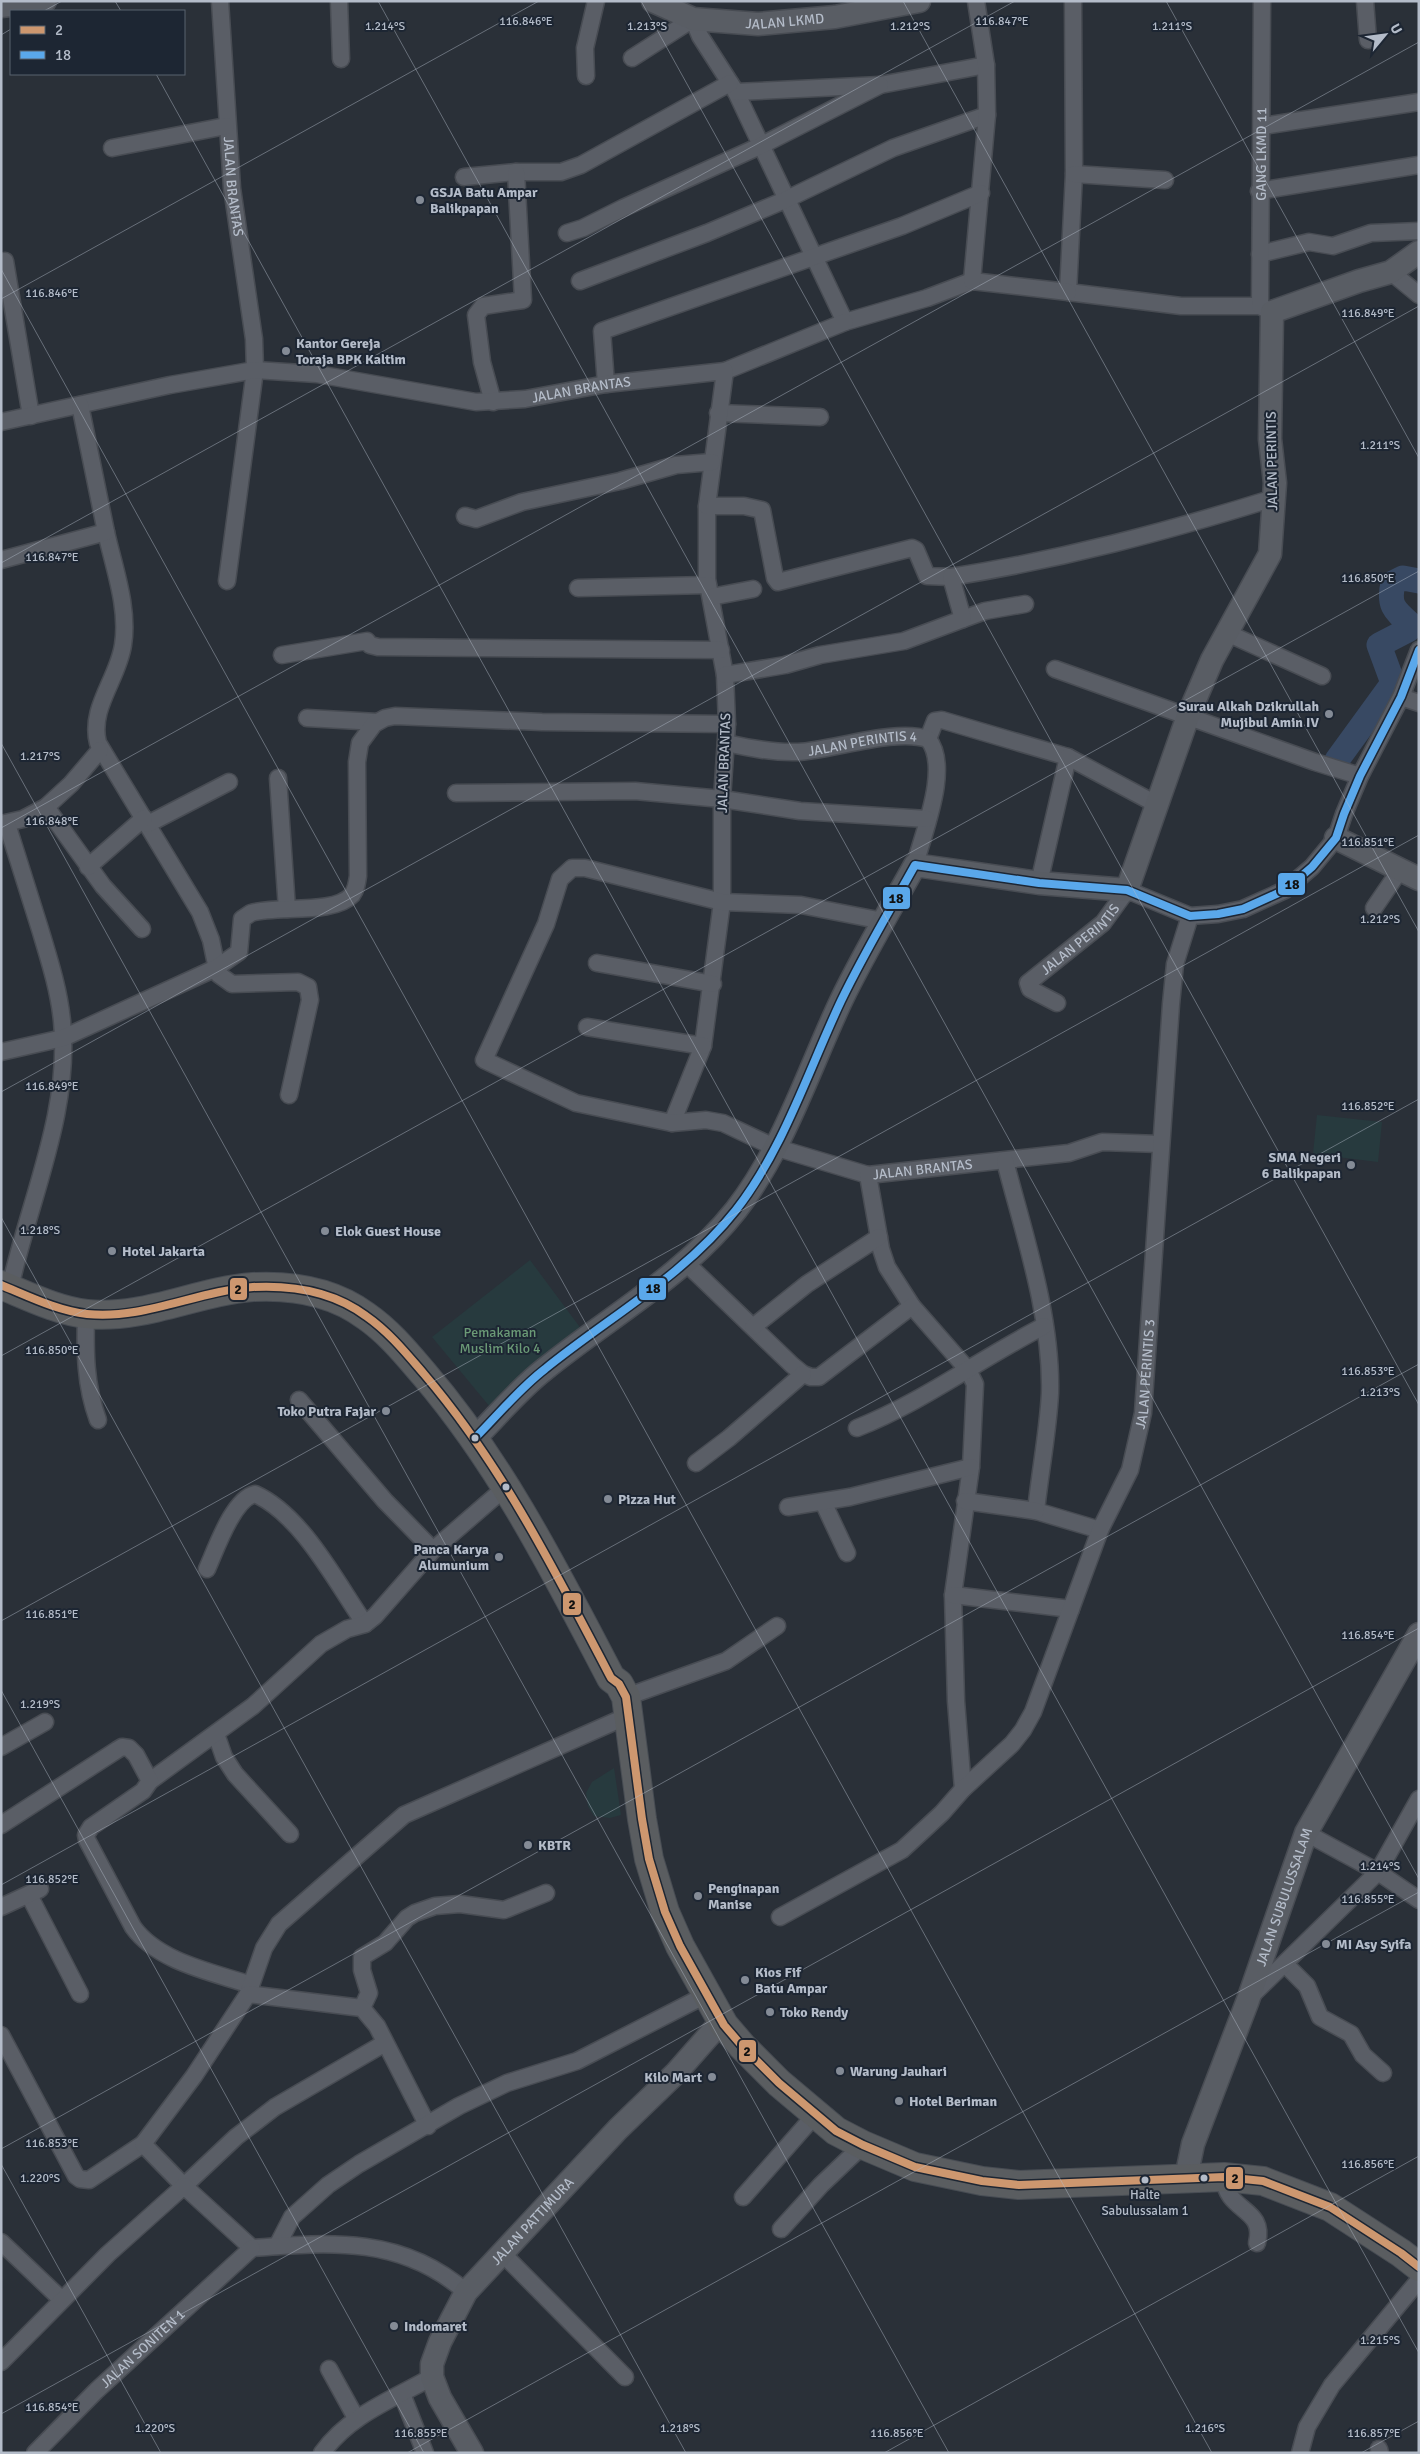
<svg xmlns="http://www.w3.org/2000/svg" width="1420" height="2454" viewBox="0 0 1420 2454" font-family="Signika,sans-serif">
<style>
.green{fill:#273a3e}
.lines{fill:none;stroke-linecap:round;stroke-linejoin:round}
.river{stroke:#384963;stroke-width:25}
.street-casing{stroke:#484c53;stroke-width:19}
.secondary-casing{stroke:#484c53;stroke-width:25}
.highway-casing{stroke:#474c53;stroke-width:30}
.street{stroke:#5a5e66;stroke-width:16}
.secondary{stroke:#595d64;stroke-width:22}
.highway{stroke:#5a5d60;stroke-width:28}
.bus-1-casing{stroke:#1d2633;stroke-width:11}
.bus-2-casing{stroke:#1d2633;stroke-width:11}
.bus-1{stroke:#cd976f;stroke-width:8}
.bus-2{stroke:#5aa8eb;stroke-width:8}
.ticks{fill:none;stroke:#b4bcc9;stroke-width:1;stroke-opacity:0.45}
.poi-dot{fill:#848b96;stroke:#1d2633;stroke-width:2}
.bus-dot{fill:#b4bcc9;stroke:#1d2633;stroke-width:2}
.labels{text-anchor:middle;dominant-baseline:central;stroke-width:4;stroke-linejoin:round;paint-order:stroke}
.bus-label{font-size:13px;fill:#b4bcc9;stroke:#1d2633}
.street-label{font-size:14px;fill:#b4bcc9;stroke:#1d2633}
.poi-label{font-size:14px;font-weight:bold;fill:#b4bcc9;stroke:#1d2633;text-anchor:start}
.park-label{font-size:14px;fill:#6b9a76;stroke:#1d2633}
.ticks-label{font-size:12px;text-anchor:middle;fill:#b4bcc9;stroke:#1d2633;stroke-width:4;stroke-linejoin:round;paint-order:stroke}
.line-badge{stroke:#1d2633;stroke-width:2}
.pale-badge-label{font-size:14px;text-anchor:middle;font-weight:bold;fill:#111}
</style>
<rect width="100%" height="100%" fill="#2a3038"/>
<g class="green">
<polygon points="1317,1115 1382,1122 1378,1162 1313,1154"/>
<polygon points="530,1260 582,1330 490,1407 432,1337"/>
<polygon points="614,1768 621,1815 610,1818 594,1816 588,1806 586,1793 592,1782"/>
</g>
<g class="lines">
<path class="river" d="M1337 760 1393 683 1379 645 1408 630 1410 624C1394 610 1388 605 1393 583L1403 578 1419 581"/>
<defs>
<g id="street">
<path id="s1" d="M220 1 232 188 254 339 255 370 227 581"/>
<polyline points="339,1 341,59"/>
<polyline points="1073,1 1074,174 1068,292 1181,306 1260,306 1272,312"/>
<polyline points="1365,1 1368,40"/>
<polyline points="632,58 693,19 700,36 736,92 845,322 927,298 972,281 1068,292"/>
<polyline points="586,76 585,48 596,1"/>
<polyline points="736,92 880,85 986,65"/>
<polyline points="1263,126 1419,102"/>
<polyline points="112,148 226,126"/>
<polyline points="1074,174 1165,180"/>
<polyline points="464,177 516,172 561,172 581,165 730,83"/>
<polyline points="1259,191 1419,165"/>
<polyline points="567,233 583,228 623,208 760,146 880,85"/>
<polyline points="1260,254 1309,242 1333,246 1371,233 1419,231"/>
<polyline points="5,261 31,416"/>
<polyline points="1391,272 1419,295"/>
<polyline points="580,281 707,233 785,200 893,148 987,115"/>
<polyline points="972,281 987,115 986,65 976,1"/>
<path id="s2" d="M1260 306 1262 1"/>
<polyline points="725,371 845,322"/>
<polyline points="606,384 602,331 902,226 981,193"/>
<polyline points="493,402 482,362 476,315 483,306 523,300 516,172"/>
<polyline points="718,413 820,417"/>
<path id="s3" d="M1 422 170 385 255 370 317 374 476 402 525 399 606 384 725 371 707 506V579L725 675 727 724 722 799V902L703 1046 672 1123"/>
<polyline points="707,506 744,506 762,510 775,578 778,582 912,548 916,550 927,576 951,577"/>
<polyline points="465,516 476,519 522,502 620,481 676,465 712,462"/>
<path d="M106 532C114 568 129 608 123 645 118 679 89 708 98 743L200 912 211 940 218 974 232 984 298 982 308 987 310 1000 289 1095"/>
<polyline points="1,560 106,532 80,405"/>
<polyline points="578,588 708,585"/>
<polyline points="711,597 753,589"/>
<polyline points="963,619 985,611 1025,604"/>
<polyline points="1227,633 1322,676"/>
<polyline points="282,655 367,641 370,645 378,647 721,650"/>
<polyline points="1055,669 1315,762 1360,776"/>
<path d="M725 675 785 665 820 655 904 641 963 619 951 577C1063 559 1165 532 1274 498"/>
<polyline points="1401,697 1419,703"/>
<polyline points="307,718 377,722"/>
<polyline points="928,739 935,721 942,720 1068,757 1156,804"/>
<path id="s4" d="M726 743C750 748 774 753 798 752 834 750 895 728 928 739 951 767 923 833 915 865"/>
<polyline points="100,750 71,784 46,807 103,886 142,929"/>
<polyline points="278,778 287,909"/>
<polyline points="456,793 635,791 722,799 800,811 927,819"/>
<polyline points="1,824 23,819 46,807"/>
<path d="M7 824C18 859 29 894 40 929 49 959 59 990 62 1021 71 1113 29 1200 10 1288"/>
<polyline points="148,824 229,782"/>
<polyline points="88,867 144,818"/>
<polyline points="1039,883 1068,757"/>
<polyline points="1374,908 1400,870"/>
<path id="s5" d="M883 921 801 905 722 902 585 868H572L560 879 546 924 484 1060 576 1103 672 1123 706 1120 723 1123 774 1147 868 1175 1069 1153 1102 1142 1160 1144"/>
<polyline points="597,963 713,984"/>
<path id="s6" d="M1057 1003 1030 989 1028 983 1103 923 1127 890 1190 916 1218 914 1243 909 1285 890 1312 867 1336 838 1344 814 1360 776 1401 697 1419 650"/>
<polyline points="587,1027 703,1046"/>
<path d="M1 1052 63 1038 216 968 239 952 242 919 251 913C277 905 334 915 352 895 356 890 357 883 358 876L357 762 360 743 374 724 385 718 395 716 542 722 727 724"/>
<path d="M1005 1161C1024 1234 1052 1317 1050 1393 1048 1432 1040 1472 1036 1511L1100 1530"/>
<polyline points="868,1175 881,1249 887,1267 912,1306 968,1370 975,1384 971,1467 953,1595 956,1701 963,1789"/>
<polyline points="685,1262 792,1365 803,1374 811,1377 819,1377 912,1306"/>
<path d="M86 1314C85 1351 85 1385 98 1420"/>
<polyline points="753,1327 807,1284 879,1237"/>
<polyline points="299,1400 385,1501 433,1550"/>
<path d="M857 1428C923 1402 981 1358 1044 1326"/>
<polyline points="696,1463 729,1438 803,1374"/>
<polyline points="965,1501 1036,1511"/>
<polyline points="823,1502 847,1553"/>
<polyline points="788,1507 850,1497 971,1467"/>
<path d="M207 1569C216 1549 233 1499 255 1494 302 1515 336 1582 365 1624"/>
<polyline points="953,1595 1071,1609"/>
<polyline points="626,1697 726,1661 777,1626"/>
<polyline points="216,1734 224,1757 235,1774 290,1834"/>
<polyline points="1,1747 45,1722"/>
<polyline points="150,1781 253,1706 321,1644 347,1629 365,1624 375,1616 433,1550 506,1487"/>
<path d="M1 1825 117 1750 122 1747 129 1748 136 1755 150 1781 143 1791 91 1827 86 1835 87 1840 133 1927C158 1962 212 1972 251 1985"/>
<polyline points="1306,1833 1378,1872 1419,1900"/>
<polyline points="29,1895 80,1994"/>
<polyline points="1,1907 40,1889"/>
<path id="s7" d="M780 1917 902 1850 942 1813 963 1789 1012 1744 1023 1730 1033 1712 1100 1530 1130 1470 1143 1413 1171 1004 1175 964 1190 916"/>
<polyline points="1285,1964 1307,1986 1320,2017 1351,2034 1363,2055 1383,2073"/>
<polyline points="248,1994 264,1948 279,1924 404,1815 616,1721"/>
<polyline points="1251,1996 1378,1872 1419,1799"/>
<polyline points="362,2008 369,1993 362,1970 362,1957 385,1943 407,1918 415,1913 435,1906 460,1904 504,1910 546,1893"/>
<polyline points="1,2035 76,2176 80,2179 89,2180 143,2144"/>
<polyline points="385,2043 275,2107 236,2137 184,2186 143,2144 194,2076 248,1994 362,2008 377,2026 428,2126"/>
<path d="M1224 2177C1226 2213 1266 2207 1257 2243"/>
<polyline points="743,2197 815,2115"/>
<polyline points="781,2229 821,2185 863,2145"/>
<polyline points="1,2242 62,2300"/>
<polyline points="277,2246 292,2217 328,2185 359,2164 459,2106 507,2083 577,2061 696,2000"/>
<polyline points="502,2253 625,2377"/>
<path d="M1 2362 108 2254 184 2186 252 2248C331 2242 402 2236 466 2292"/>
<polyline points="329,2369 356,2418"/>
<polyline points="402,2394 425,2453"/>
<polyline points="1379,2449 1380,2453"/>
<path id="s8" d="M35 2453 96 2391 252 2248"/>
<path d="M322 2453C349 2415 393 2399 432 2377"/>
<polyline points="1300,2453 1307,2427 1332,2385 1419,2280"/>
</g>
<g id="secondary">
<path id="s9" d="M653 1 693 19 758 24 835 17 919 1"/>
<polyline points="1,6 45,1"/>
<polyline points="1336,838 1419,879"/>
<path d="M475 1438C498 1415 519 1389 545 1369 609 1317 684 1276 736 1210 784 1148 808 1071 841 1001 863 955 890 910 915 865L1039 883 1127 890 1188 716 1212 660 1270 554 1275 483 1270 439 1272 312 1359 281 1391 272 1419 252"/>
<path id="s10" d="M1186 2178 1193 2144 1248 2000 1306 1833 1419 1634"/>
<path id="s11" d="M472 2453 440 2398 432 2377V2364L440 2342 466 2292 618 2129 676 2073 720 2023"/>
</g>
<path id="highway" d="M1 1285C28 1296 58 1311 87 1314 144 1320 197 1291 253 1287 293 1285 334 1292 366 1316 389 1332 406 1353 424 1374 502 1465 556 1573 611 1678L619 1684 626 1697 642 1819 649 1859 665 1912 680 1946 724 2025 742 2046 779 2083 836 2131 863 2145 915 2167 982 2181 1019 2185 1224 2177 1263 2181 1330 2207 1401 2253 1419 2267"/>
</defs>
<use href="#street" class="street-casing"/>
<use href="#secondary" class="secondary-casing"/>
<use href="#highway" class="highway-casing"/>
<use href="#street" class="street"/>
<use href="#secondary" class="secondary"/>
<use href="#highway" class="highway"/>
<defs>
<path id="bus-1" d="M1 1285C28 1296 58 1311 87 1314 144 1320 197 1291 253 1287 293 1285 334 1292 366 1316 389 1332 406 1353 424 1374 502 1465 556 1573 611 1678L619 1684 626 1697 642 1819 649 1859 665 1912 680 1946 724 2025 742 2046 779 2083 836 2131 863 2145 915 2167 982 2181 1019 2185 1224 2177 1263 2181 1330 2207 1401 2253 1419 2267"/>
<path id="bus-2" d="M475 1438C498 1415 519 1389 545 1369 609 1317 684 1276 736 1210 784 1148 808 1071 841 1001 863 955 890 910 915 865L1039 883 1127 890 1190 916 1218 914 1243 909 1285 890 1312 867 1336 838 1344 814 1360 776 1401 697 1419 650"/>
</defs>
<use href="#bus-1" class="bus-1-casing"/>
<use href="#bus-2" class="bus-2-casing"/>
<use href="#bus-1" class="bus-1"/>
<use href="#bus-2" class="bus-2"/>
</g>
<path class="ticks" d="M115 1 121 11M378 1 1419 1879M641 1 1419 1405M903 1 1419 932M1166 1 1419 458M44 11 62 1M1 35 11 29M156 74 1419 2353M1 269 1212 2453M1 299 539 1M1 563 1015 1M1 743 949 2453M1 828 1419 42M1 1092 1419 306M1 1217 686 2453M1 1356 1419 571M1 1621 1419 835M1 1690 424 2453M1 1885 1419 1099M1 2149 1419 1364M1 2164 161 2453M1 2414 1419 1628M407 2453 1419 1892M884 2453 1419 2156M1361 2453 1419 2421"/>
<g class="poi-dot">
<circle cx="420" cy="200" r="5"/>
<circle cx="286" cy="351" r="5"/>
<circle cx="1329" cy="714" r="5"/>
<circle cx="1351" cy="1165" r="5"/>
<circle cx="325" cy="1231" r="5"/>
<circle cx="112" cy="1251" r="5"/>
<circle cx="386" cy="1411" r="5"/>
<circle cx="608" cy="1499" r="5"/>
<circle cx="499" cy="1557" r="5"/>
<circle cx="528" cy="1845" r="5"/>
<circle cx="698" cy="1896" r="5"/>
<circle cx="1326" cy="1944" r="5"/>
<circle cx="745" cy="1980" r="5"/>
<circle cx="770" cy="2012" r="5"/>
<circle cx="840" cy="2071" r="5"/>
<circle cx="712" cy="2077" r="5"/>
<circle cx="899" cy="2101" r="5"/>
<circle cx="394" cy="2326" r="5"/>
</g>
<g class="bus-dot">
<circle cx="475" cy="1438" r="4.5"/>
<circle cx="506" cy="1487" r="4.5"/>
<circle cx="1204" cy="2178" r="4.5"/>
<circle cx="1145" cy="2180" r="4.5"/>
</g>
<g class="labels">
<g class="bus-label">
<text x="1145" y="2195">Halte<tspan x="1145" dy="16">Sabulussalam 1</tspan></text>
</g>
<g class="street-label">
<text stroke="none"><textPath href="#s9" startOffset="136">JALAN LKMD</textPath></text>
<text stroke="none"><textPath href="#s2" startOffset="152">GANG LKMD 11</textPath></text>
<text stroke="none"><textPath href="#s1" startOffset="186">JALAN BRANTAS</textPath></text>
<text stroke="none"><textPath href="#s3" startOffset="589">JALAN BRANTAS</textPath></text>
<text transform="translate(1272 461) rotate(-91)">JALAN PERINTIS</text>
<text stroke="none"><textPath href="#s4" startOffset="138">JALAN PERINTIS 4</textPath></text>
<text transform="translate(724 763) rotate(-88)">JALAN BRANTAS</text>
<text stroke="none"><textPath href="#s6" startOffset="105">JALAN PERINTIS</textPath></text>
<text stroke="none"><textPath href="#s5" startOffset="990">JALAN BRANTAS</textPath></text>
<text stroke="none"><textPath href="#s7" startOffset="689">JALAN PERINTIS 3</textPath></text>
<text stroke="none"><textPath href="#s10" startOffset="298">JALAN SUBULUSSALAM</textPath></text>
<text stroke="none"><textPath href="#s11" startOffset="276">JALAN PATTIMURA</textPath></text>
<text stroke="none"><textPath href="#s8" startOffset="150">JALAN SONITEN 1</textPath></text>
</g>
<g class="poi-label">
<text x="430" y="192">GSJA Batu Ampar<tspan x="430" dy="16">Balikpapan</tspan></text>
<text x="296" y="343">Kantor Gereja<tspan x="296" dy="16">Toraja BPK Kaltim</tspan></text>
<text x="1319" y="706" text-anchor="end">Surau Alkah Dzikrullah<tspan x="1319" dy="16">Mujibul Amin IV</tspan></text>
<text x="1341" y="1157" text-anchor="end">SMA Negeri<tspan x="1341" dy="16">6 Balikpapan</tspan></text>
<text x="335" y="1231">Elok Guest House</text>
<text x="122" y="1251">Hotel Jakarta</text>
<text x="376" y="1411" text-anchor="end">Toko Putra Fajar</text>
<text x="618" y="1499">Pizza Hut</text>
<text x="489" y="1549" text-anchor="end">Panca Karya<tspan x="489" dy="16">Alumunium</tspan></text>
<text x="538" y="1845">KBTR</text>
<text x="708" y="1888">Penginapan<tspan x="708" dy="16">Manise</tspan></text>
<text x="1336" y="1944">MI Asy Syifa</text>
<text x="755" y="1972">Kios Fif<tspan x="755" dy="16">Batu Ampar</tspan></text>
<text x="780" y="2012">Toko Rendy</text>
<text x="850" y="2071">Warung Jauhari</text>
<text x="702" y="2077" text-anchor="end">Kilo Mart</text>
<text x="909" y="2101">Hotel Beriman</text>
<text x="404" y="2326">Indomaret</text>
</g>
<g class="park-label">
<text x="500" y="1332">Pemakaman<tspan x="500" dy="16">Muslim Kilo 4</tspan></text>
</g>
</g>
<g class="ticks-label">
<text x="526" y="25">116.846°E</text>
<text x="1002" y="25">116.847°E</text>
<text x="385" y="30">1.214°S</text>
<text x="647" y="30">1.213°S</text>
<text x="910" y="30">1.212°S</text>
<text x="1172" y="30">1.211°S</text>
<text x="52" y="297">116.846°E</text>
<text x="1368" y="317">116.849°E</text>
<text x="1380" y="449">1.211°S</text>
<text x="52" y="561">116.847°E</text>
<text x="1368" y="582">116.850°E</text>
<text x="40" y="760">1.217°S</text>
<text x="52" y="825">116.848°E</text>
<text x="1368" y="846">116.851°E</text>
<text x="1380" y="923">1.212°S</text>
<text x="52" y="1090">116.849°E</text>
<text x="1368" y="1110">116.852°E</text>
<text x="40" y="1234">1.218°S</text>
<text x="52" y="1354">116.850°E</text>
<text x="1368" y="1375">116.853°E</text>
<text x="1380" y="1396">1.213°S</text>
<text x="52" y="1618">116.851°E</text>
<text x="1368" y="1639">116.854°E</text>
<text x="40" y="1708">1.219°S</text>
<text x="1380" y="1870">1.214°S</text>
<text x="52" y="1883">116.852°E</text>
<text x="1368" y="1903">116.855°E</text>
<text x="52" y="2147">116.853°E</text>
<text x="1368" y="2168">116.856°E</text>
<text x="40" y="2182">1.220°S</text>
<text x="1380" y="2344">1.215°S</text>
<text x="52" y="2411">116.854°E</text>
<text x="155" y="2432">1.220°S</text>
<text x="680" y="2432">1.218°S</text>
<text x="1205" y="2432">1.216°S</text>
<text x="421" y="2437">116.855°E</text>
<text x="897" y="2437">116.856°E</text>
<text x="1374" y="2437">116.857°E</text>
</g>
<g class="line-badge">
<rect x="1277" y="872" width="29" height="24" rx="5" fill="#5aa8eb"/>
<rect x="882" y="886" width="29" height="24" rx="5" fill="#5aa8eb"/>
<rect x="638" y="1277" width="29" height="24" rx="5" fill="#5aa8eb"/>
<rect x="229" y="1277" width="19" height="24" rx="5" fill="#cd976f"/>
<rect x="562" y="1592" width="20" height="24" rx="5" fill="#cd976f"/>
<rect x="738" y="2039" width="19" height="24" rx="5" fill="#cd976f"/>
<rect x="1225" y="2166" width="19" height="24" rx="5" fill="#cd976f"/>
</g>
<g class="pale-badge-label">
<text x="1292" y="889">18</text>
<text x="896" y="903">18</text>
<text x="653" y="1293">18</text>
<text x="238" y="1294">2</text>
<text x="572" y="1609">2</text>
<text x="747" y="2056">2</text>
<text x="1235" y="2183">2</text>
</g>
<rect width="1420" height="2454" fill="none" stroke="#b4bcc9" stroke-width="5"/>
<rect x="10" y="10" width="175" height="65" fill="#1d2633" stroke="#59626f"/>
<rect x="20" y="26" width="25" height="8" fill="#cd976f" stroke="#59626f"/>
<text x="55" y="35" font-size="15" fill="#b4bcc9">2</text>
<rect x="20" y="51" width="25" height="8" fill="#5aa8eb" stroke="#59626f"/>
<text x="55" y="60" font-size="15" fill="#b4bcc9">18</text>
<g transform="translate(1385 35) rotate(61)" stroke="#1d2633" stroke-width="4" paint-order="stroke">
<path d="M0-4L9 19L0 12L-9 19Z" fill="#b4bcc9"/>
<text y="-8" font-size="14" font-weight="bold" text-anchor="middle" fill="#b4bcc9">U</text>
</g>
</svg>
